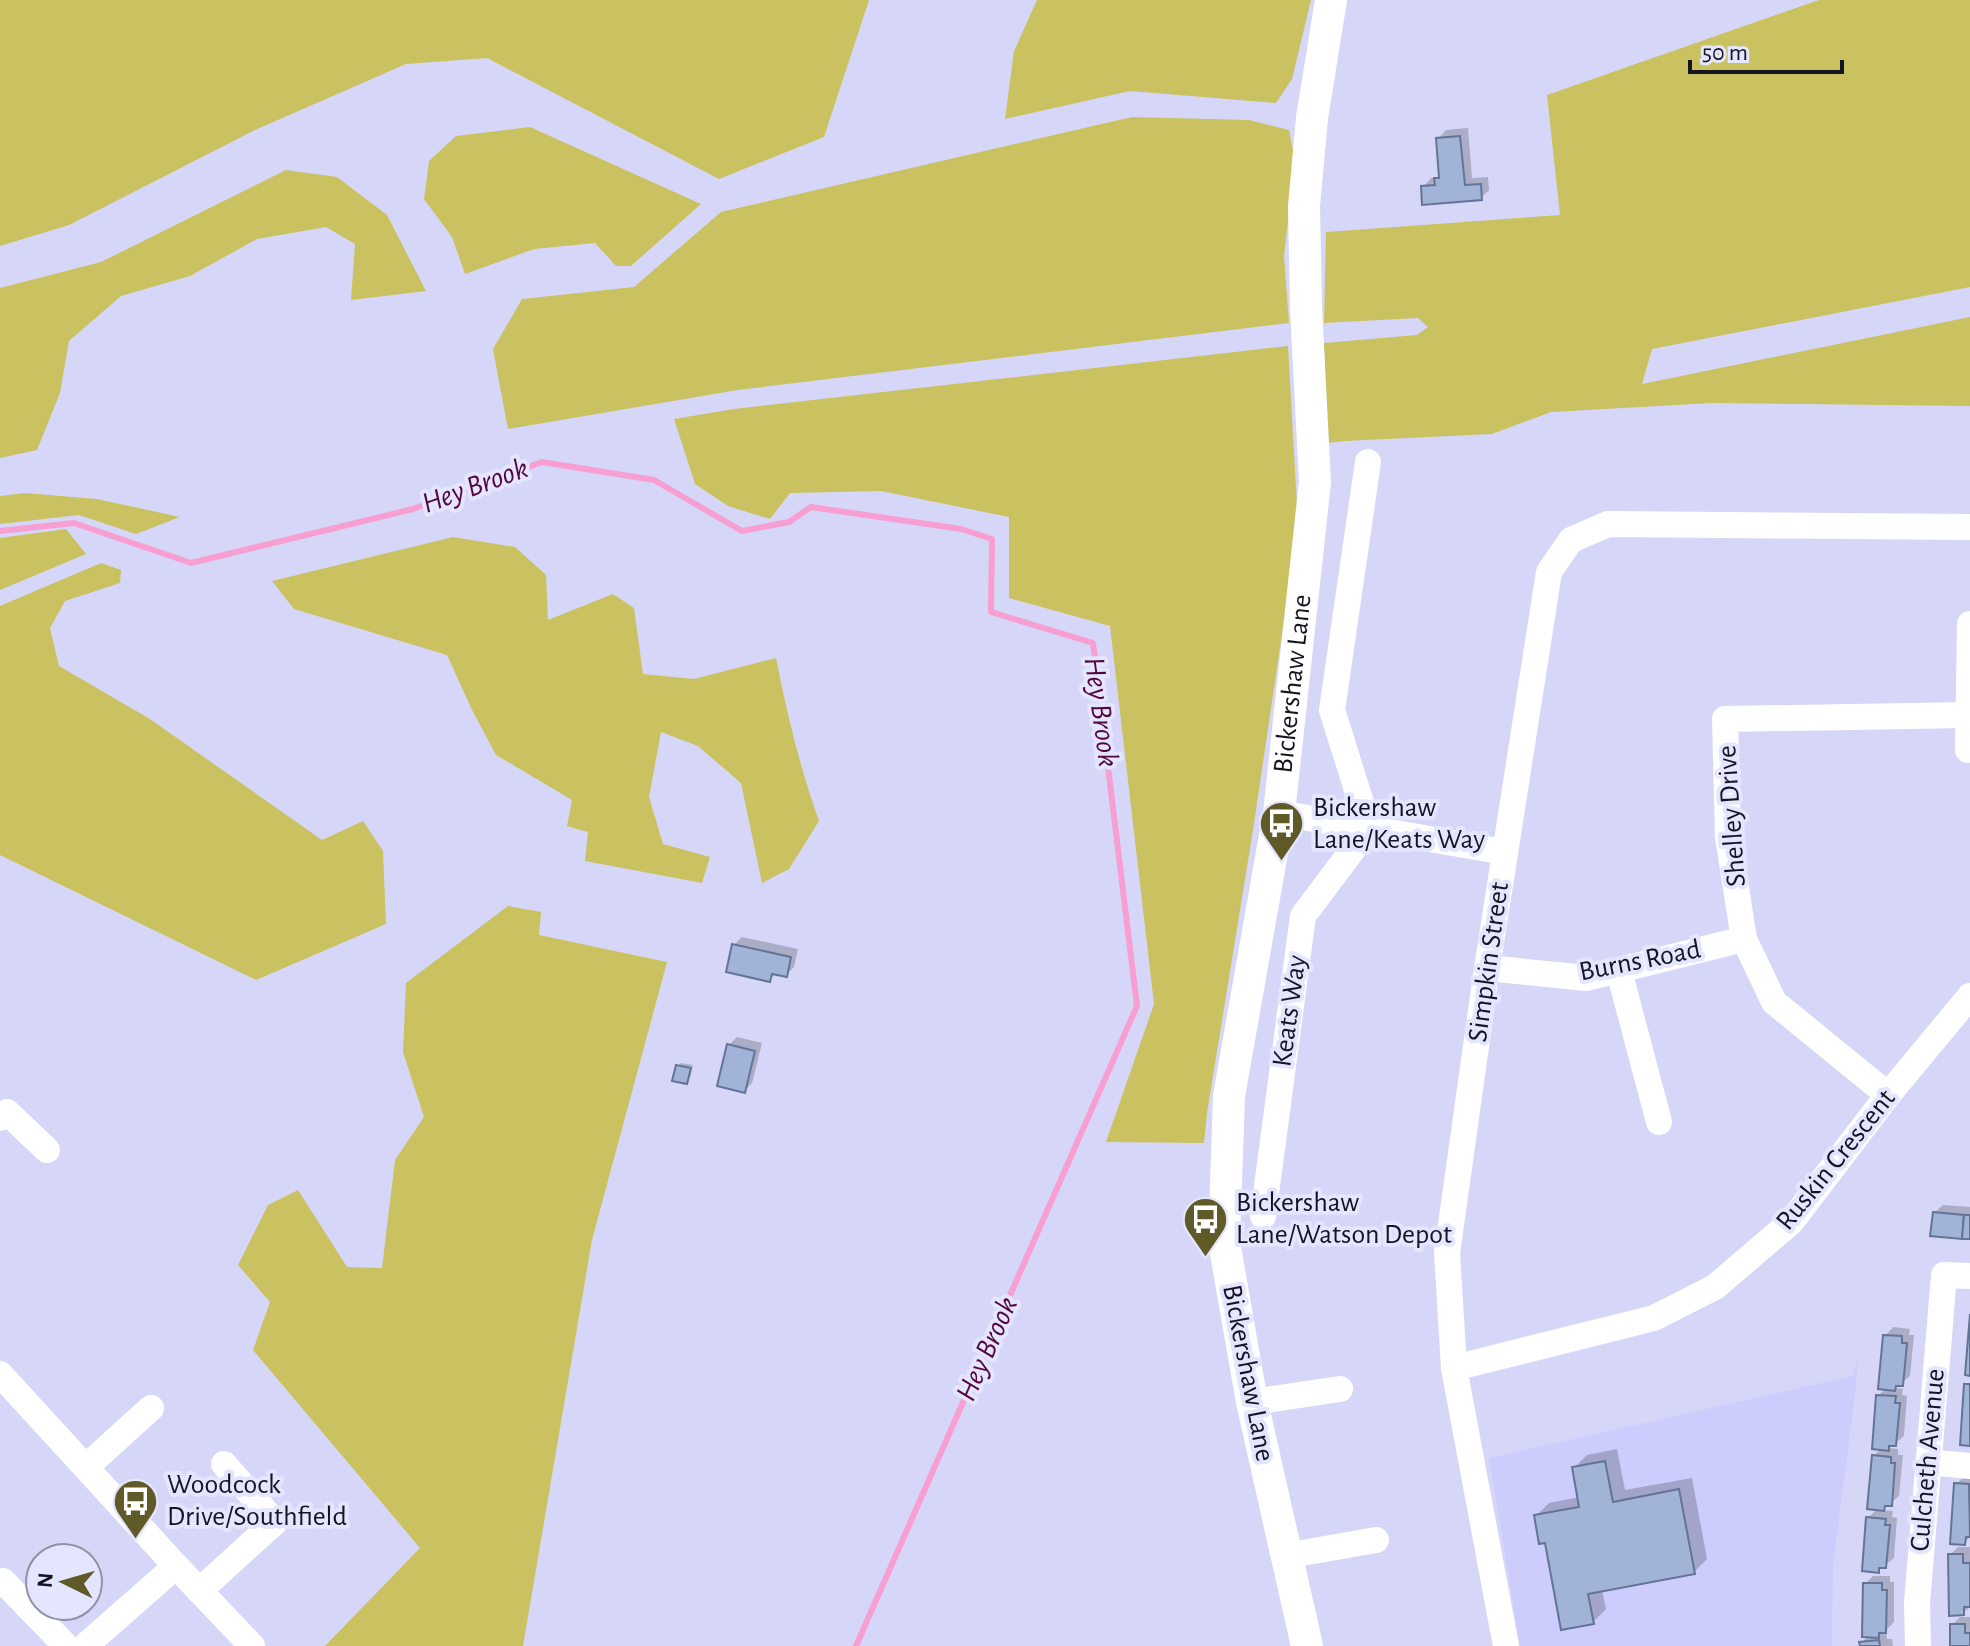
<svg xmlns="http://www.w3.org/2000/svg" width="1970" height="1646" viewBox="0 0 1970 1646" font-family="'Alegreya Sans',sans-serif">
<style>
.built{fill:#cccdfd}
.green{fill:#cac160}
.shadow{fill:#0003}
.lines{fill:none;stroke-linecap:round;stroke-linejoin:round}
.stream{stroke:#f79fd2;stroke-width:6}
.building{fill:#a1b4d8;stroke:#647496;stroke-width:2}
.minor{stroke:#fff;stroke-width:26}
.major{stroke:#fff;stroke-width:32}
.labels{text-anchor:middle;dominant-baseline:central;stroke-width:8;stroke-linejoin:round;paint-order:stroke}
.street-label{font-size:28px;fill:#141422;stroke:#e4e5fe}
.poi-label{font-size:28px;fill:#141422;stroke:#e4e5fe;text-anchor:start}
.water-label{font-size:30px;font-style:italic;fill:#54063d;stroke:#e4e5fe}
</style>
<rect width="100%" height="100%" fill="#d6d7f8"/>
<polygon class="built" points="1858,1355 1856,1387 1833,1566 1832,1646 1520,1646 1489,1458 1853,1376"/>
<g class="green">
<polygon points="0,0 869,0 824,137 719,179 487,58 406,64 255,130 69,225 0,246"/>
<polygon points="1037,0 1311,0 1292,79 1276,103 1130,91 1005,119 1014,51"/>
<polygon points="1819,0 1970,0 1970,287 1652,349 1642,384 1970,317 1970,406 1712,403 1551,412 1492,434 1345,441 1327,443 1324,343 1417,335 1428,327 1418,318 1324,323 1326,232 1560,215 1547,95"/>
<polygon points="1132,117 1249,120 1289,130 1295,160 1284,256 1289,323 738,390 508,429 493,349 522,299 634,287 721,212"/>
<polygon points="530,127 701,204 631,266 616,266 595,243 534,249 465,274 452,237 424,199 429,161 456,136"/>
<polygon points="286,170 337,177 387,215 426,291 351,300 355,244 326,227 257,239 190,276 121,296 69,341 60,393 37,450 0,458 0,288 101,262"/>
<polygon points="1288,346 1297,506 1290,580 1253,830 1207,1113 1204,1143 1106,1142 1154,1004 1110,626 1009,598 1009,517 881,491 790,493 770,519 728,506 695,484 674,419 734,409"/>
<polygon points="25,493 97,499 180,517 136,534 79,515 0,524 0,496"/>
<polygon points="66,529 86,554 0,590 0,538"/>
<path d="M453 537 515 547 546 575 548 620 613 594 634 608 643 674 694 679 776 658C787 714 800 768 819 821L789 869 762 883 741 783 698 746 661 732 649 797 663 844 710 857 702 883 585 861 588 832 567 826 572 800 496 755 472 710 447 655 294 609 272 581Z"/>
<polygon points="101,563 121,570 120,583 65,601 50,628 59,666 150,719 322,840 363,821 383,851 386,924 256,980 0,855 0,606"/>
<polygon points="508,906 541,912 539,935 667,962 592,1240 523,1646 325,1646 420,1548 253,1350 270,1302 238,1265 268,1205 298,1190 347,1267 382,1268 395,1160 424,1117 403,1052 406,983"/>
</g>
<g class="shadow">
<polygon points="1468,128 1472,178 1488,177 1489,190 1481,198 1423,187 1431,178 1438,178 1441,174 1438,139 1446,130"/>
<polygon points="742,937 798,949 794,967 786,975 776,973 770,979 734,945"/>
<polygon points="737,1037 762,1043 752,1083 744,1091 729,1045"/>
<polygon points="681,1063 693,1065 690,1078 686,1082 678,1066"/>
<polygon points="1943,1205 1970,1207 1970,1238 1934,1213"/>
<polygon points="1893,1327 1910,1329 1909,1335 1914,1335 1910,1376 1895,1388 1903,1389 1902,1395 1907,1396 1904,1436 1889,1448 1898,1449 1898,1455 1903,1455 1899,1496 1882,1510 1893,1511 1892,1517 1897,1518 1894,1558 1878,1571 1868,1518 1878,1508 1874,1456 1881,1448 1878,1396 1886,1388 1885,1336"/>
<polygon points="1617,1449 1625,1490 1692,1478 1707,1559 1694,1572 1602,1590 1606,1609 1593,1622 1547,1541 1536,1516 1549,1503 1580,1497 1574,1468 1587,1455"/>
<polygon points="1965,1476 1970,1476 1970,1537 1964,1543 1956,1484"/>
<polygon points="1958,1547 1970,1547 1970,1607 1963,1613 1950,1555"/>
<polygon points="1873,1576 1890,1576 1890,1582 1894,1582 1894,1622 1883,1633 1886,1633 1887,1639 1892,1639 1893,1646 1862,1646 1862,1643 1868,1636 1865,1584"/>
<polygon points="1960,1617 1970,1617 1970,1646 1952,1646 1952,1625"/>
</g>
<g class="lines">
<polyline class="stream" points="0,531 74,523 191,563 413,509 542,462 654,480 742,531 789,522 811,507 961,529 992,539 991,612 1093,643 1137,1006 856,1646"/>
</g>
<g class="building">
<polygon points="1460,136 1465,185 1481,184 1482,200 1422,205 1421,186 1435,185 1434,178 1439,178 1436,138"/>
<polygon points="732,944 791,957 787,977 772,974 770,982 726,972"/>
<polygon points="727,1044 755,1051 745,1093 717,1086"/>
<polygon points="676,1065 691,1068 687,1084 672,1081"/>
<polygon points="1933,1212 1964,1215 1962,1239 1930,1236"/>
<polygon points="1964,1215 1970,1215 1970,1239 1962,1239"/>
<polygon points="1970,1314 1970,1376 1965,1375"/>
<polygon points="1883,1335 1902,1336 1902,1343 1907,1343 1903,1386 1896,1386 1895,1391 1878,1389"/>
<polygon points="1964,1384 1970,1384 1970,1446 1960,1445"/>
<polygon points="1876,1395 1896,1396 1895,1403 1900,1403 1896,1446 1889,1446 1889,1451 1872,1449"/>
<polygon points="1872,1455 1891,1457 1891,1463 1895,1463 1892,1506 1885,1506 1884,1511 1867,1509"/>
<polygon points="1605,1461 1613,1502 1679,1489 1695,1574 1588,1594 1594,1624 1561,1630 1545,1543 1539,1544 1534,1515 1579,1507 1572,1467"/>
<polygon points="1954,1483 1969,1484 1970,1537 1966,1537 1965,1545 1950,1544"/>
<polygon points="1866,1517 1886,1519 1885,1525 1890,1525 1886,1568 1879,1568 1879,1573 1862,1571"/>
<polygon points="1948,1554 1963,1554 1963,1563 1970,1563 1970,1607 1964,1607 1964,1615 1949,1616"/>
<polygon points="1863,1583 1882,1583 1882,1590 1887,1590 1886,1633 1879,1633 1879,1638 1862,1637"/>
<polygon points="1950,1624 1965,1624 1965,1633 1970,1633 1970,1646 1950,1646"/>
<polygon points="1879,1640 1880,1646 1860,1646 1859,1642"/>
</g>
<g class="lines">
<g class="minor">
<polyline points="1968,750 1970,624"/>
<polyline points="1279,813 1505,852"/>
<polyline points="1487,968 1587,978 1744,939"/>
<polyline points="1619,971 1659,1122"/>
<polyline points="1888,1095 1774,1002 1744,939 1728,837 1725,719 1968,715"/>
<polyline points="0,1118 7,1112 47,1150"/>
<polyline points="1263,1216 1303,916 1369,828 1332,710 1368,462"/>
<polyline points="1454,1368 1654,1318 1715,1287 1791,1222 1888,1095 1970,996"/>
<polyline points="0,1374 176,1566 252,1646"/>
<polyline points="1252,1402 1340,1389"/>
<polyline points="1928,1462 1970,1466"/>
<polyline points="86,1467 151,1408"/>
<polyline points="1285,1556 1376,1540"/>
<polyline points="0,1584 3,1581 66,1646"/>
<polyline points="199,1591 275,1522 224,1464"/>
<polyline points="85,1646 176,1566"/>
<polyline points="1506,1646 1454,1368 1447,1253 1487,968 1549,572 1571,540 1608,524 1970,527"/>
<polyline points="1918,1646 1917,1603 1944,1275 1970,1276"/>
</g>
<path class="major" id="s1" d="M1307 1646 1252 1402 1224 1242 1229 1096 1279 813 1315 482 1306 308 1304 206 1312 118 1331 0"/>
</g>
<defs>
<symbol id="bus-pin" viewBox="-11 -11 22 30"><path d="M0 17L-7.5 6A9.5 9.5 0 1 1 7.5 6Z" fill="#5f5a27" stroke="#e4e5fe"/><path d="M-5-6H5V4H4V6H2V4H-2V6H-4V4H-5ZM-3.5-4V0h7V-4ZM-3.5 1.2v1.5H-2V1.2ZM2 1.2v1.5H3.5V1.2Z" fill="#fff"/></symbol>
</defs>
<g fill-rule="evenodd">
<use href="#bus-pin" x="1256" y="798" width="51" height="69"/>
<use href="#bus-pin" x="1180" y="1194" width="51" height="69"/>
<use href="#bus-pin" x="110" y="1476" width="51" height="69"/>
</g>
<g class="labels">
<g class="street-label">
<text stroke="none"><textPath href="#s1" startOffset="976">Bickershaw Lane</textPath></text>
<text transform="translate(1732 816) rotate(-94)">Shelley Drive</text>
<text transform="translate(1640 961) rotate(-11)">Burns Road</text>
<text transform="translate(1489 962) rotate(-82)">Simpkin Street</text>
<text transform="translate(1290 1011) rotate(-82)">Keats Way</text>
<text transform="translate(1836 1160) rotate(-51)">Ruskin Crescent</text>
<text transform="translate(1248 1373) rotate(79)">Bickershaw Lane</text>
<text transform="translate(1928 1460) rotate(-85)">Culcheth Avenue</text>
</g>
<g class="poi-label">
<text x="1313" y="808">Bickershaw<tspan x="1313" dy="32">Lane/Keats Way</tspan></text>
<text x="1236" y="1203">Bickershaw<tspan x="1236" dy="32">Lane/Watson Depot</tspan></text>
<text x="167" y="1485">Woodcock<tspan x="167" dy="32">Drive/Southfield</tspan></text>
</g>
<g class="water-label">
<text transform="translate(475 486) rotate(-20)">Hey Brook</text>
<text transform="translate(1101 712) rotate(82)">Hey Brook</text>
<text transform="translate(987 1349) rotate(-66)">Hey Brook</text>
</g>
</g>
<g transform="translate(64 1582) rotate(275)"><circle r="38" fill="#e4e5fe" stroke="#9191a6" stroke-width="2"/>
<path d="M0-6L14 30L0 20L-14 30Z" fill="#5f5a27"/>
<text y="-12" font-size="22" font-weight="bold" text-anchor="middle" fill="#141422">N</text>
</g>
<path d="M1690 60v12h152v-12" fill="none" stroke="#141422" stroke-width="4"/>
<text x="1702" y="60" font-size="24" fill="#141422" stroke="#e4e5fe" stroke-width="6" paint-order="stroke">50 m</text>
</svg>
